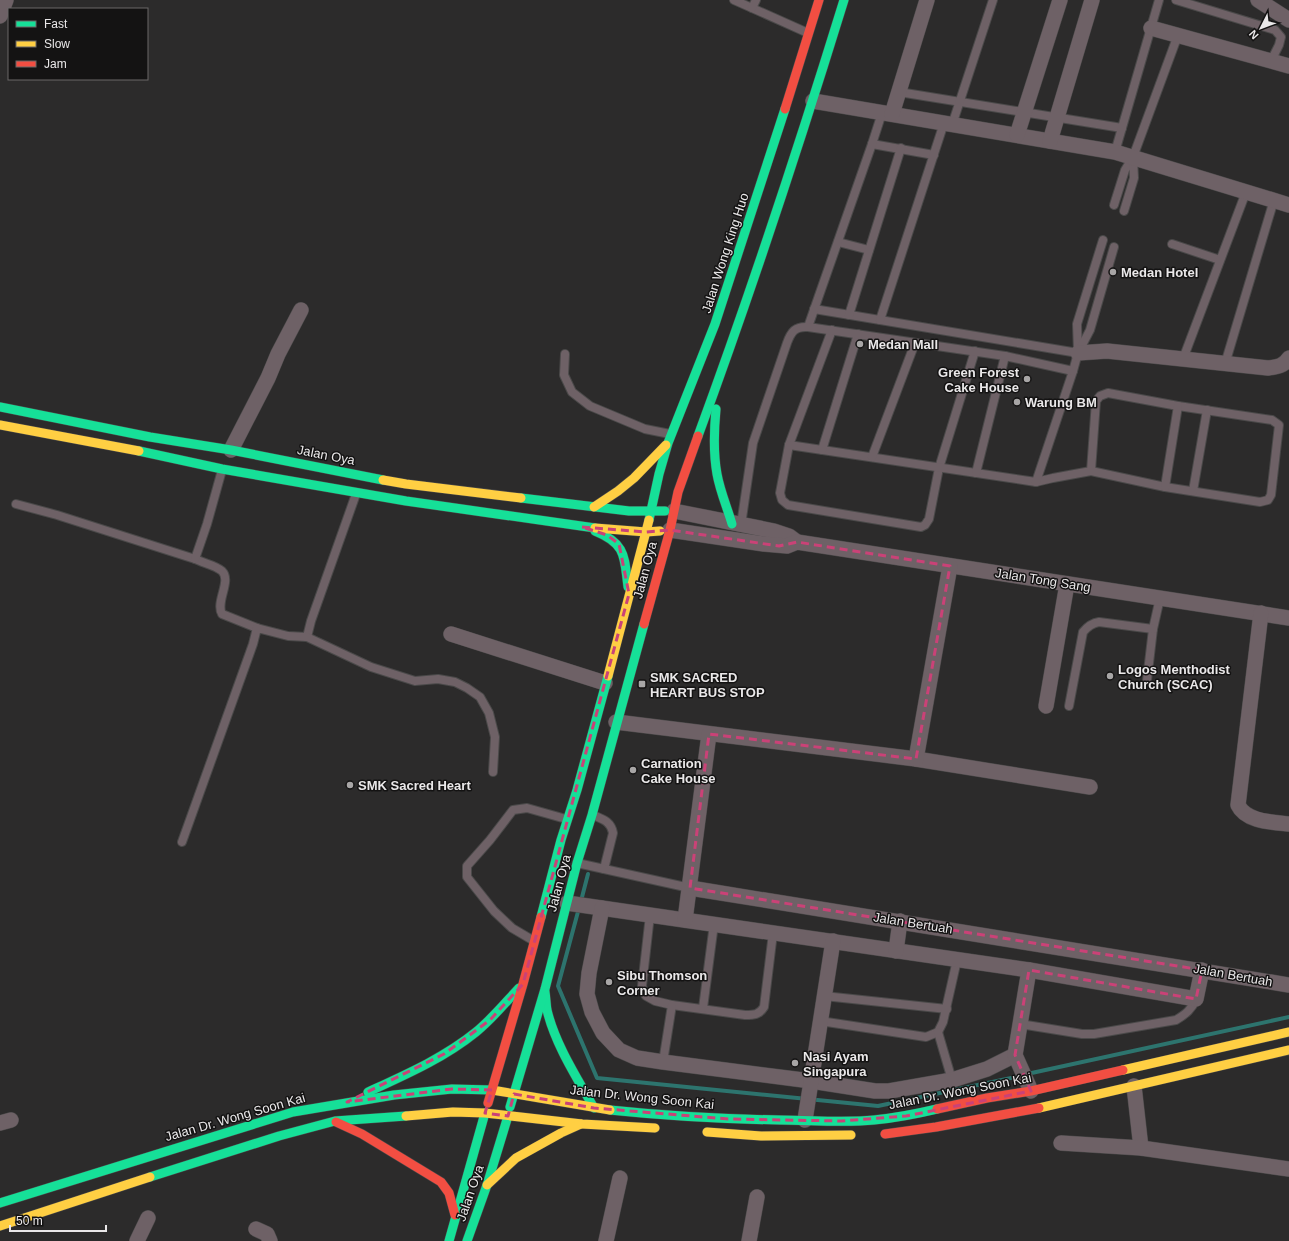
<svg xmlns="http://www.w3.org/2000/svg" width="1289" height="1241" viewBox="0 0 1289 1241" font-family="Helvetica,sans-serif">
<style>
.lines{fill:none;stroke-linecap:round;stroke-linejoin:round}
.stream{stroke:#2d746e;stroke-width:4}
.lane-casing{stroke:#4a4949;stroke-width:10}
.street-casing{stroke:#4a4949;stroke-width:16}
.fast-casing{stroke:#4a4949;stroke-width:10}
.slow-casing{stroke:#4a4949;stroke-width:10}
.jam-casing{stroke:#4a4949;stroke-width:10}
.lane{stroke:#6e6166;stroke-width:8}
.street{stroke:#6e6166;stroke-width:15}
.fast{stroke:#16e098;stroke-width:9}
.slow{stroke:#ffcf43;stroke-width:9}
.jam{stroke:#f24e42;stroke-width:9}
.marked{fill:none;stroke:#ca4277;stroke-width:3;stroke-dasharray:8 5;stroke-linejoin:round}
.poi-dot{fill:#a8a6a6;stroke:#141313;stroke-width:1.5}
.labels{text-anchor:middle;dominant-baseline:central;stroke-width:3;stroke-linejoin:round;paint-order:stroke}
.street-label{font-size:13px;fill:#eae8e9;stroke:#141313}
.poi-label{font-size:13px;font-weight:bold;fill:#eae8e9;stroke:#141313;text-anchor:start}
</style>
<rect width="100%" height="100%" fill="#2c2b2b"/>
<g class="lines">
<g class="stream">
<polyline points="581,901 588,874"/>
<polyline points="579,908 558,986 597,1078 878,1106 1020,1076"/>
<polyline points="1027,1074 1289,1017"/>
</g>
<defs>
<g id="lane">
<polyline points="734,0 808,33"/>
<polyline points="1176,0 1275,30 1281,37 1279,45 1271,61"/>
<polyline points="752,8 756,0"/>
<polyline points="899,92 1122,128"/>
<polyline points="952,125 993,0"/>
<polyline points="872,144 934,155"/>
<polyline points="1115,152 1159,0"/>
<polyline points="1114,205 1125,170 1133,157 1178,35"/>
<polyline points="1124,211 1134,178 1133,157"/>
<polyline points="838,242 869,250"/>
<polyline points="1172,244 1220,260"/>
<polyline points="814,309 1078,353"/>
<polyline points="849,315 901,148"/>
<polyline points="880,320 944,123"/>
<polyline points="808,327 872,144 882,113"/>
<polyline points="832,330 789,445 780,493 782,500 788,505 921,527 925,525 929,519 939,468 975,351"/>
<polyline points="1078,352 1077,324 1103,240"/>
<polyline points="565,354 564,375 572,392 590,406 645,429 670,434"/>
<polyline points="1183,359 1246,192"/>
<polyline points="1225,364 1274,200"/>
<polyline points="789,445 1036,482 1053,478 1091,471 1165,487 1260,502 1268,500 1271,495 1279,425 1272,420 1178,406 1108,393 1100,396 1096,401 1091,471"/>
<polyline points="822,450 858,334"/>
<polyline points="872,457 915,343"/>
<polyline points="976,473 1005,356"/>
<polyline points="1036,482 1073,371"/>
<polyline points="1165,487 1178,406"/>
<polyline points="1193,491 1207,410"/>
<path d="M16 504 57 515 195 559C203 563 215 565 222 571 232 581 215 602 222 614L257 628"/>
<path d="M741 525 753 443 787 343C791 332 795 326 808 327L1005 356 1073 371 1078 353 1090 330 1114 247"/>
<polyline points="195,559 207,524 222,470"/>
<polyline points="307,637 311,621 356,494"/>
<polyline points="1147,680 1153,629 1160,598"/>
<path d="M1069 706 1083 632C1088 626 1092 623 1099 622L1153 629"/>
<path d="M593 815C602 819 611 821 613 833L604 869"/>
<polyline points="182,842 253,644 257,628 288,636 307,637 371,667 415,681 438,679 455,682 467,688 480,697 489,713 495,737 493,772"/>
<polyline points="577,863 690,888"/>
<path d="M650 915 642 986 643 991 646 996 655 1001 672 1005 745 1015C754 1015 759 1015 764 1007L773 933"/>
<polyline points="534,941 512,928 494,911 467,877 467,866 490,840 513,810 527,808 566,819"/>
<polyline points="824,996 947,1009"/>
<polyline points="703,1008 714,924"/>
<polyline points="820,1021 926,1037 938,1032 943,1022 957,960"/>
<path d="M1020 1024 1082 1034H1094L1176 1020C1186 1014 1192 1009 1196 999"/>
<polyline points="938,1032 952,1080"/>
<polyline points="663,1062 672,1005"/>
</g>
<g id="street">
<polyline points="1258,0 1289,20"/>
<polyline points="0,16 6,0"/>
<polyline points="1151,28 1289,66"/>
<polyline points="813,101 1115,152 1289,205"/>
<polyline points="892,114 927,0"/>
<polyline points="1017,135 1060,0"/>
<polyline points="1050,141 1092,0"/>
<path d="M1078 353 1107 351 1268 368C1277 367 1284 366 1289 358"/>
<polyline points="231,450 268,378 278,354 301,310"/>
<polyline points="674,511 774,531 789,536 797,542"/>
<polyline points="670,530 764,544 787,546 797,542 1289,618"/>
<path d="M1261 613 1238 805C1246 822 1273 822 1289 824"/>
<polyline points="451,634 605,683"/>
<polyline points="1046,706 1067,584"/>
<polyline points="616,722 916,759 1090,787"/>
<polyline points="916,759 950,566"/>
<polyline points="690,888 1289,985"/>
<polyline points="567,903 1029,970 1196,999 1202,970"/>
<polyline points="602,908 589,973 587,994 592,1012 603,1033 619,1050 637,1058 663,1062 811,1081 875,1091 889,1091 952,1080 987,1069 1015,1055"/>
<polyline points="685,920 709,734"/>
<polyline points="896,951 900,921"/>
<polyline points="1029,970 1015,1055 1031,1091"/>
<polyline points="1134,1086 1141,1148"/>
<polyline points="805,1120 833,941"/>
<polyline points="0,1123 11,1120"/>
<polyline points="1061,1143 1141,1148 1289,1169"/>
<polyline points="256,1229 267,1234 270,1241"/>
<polyline points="137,1241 148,1218"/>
<polyline points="606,1241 620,1178"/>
<polyline points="749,1241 757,1197"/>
</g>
<g id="fast">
<polyline points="0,407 150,437 231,450 383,480"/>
<path d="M716 409C714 430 713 452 717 474 720 491 727 507 732 524"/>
<path d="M698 436C751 292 799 146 844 0"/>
<polyline points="139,451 222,469 406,501 595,528"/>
<polyline points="521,498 629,511 665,511"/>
<polyline points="649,520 659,474 668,443 715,324 785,109"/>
<path d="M595 531C627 544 624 557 628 587"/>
<polyline points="541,917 561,840 577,790 608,676"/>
<path d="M545 992C546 998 546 1004 547 1010 555 1044 577 1078 594 1108"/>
<path d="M368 1092C405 1075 444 1058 476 1032 492 1019 505 1003 519 988"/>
<polyline points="510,1107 545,989 577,863 592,815 644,624"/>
<path d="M610 1110C667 1116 723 1119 780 1120 811 1120 843 1123 874 1120 895 1118 916 1114 937 1109"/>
<polyline points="150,1177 279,1136 335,1121 406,1116"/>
<polyline points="0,1203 293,1112 394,1095 452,1089 492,1090"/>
<polyline points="449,1241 485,1113"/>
<polyline points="467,1241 487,1185 508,1116"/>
</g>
<g id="slow">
<polyline points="0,425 139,451"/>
<polyline points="383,480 406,484 521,498"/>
<polyline points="594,507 618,491 634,478 666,445"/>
<polyline points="595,528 646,532 660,531"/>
<polyline points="608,676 649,520"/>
<polyline points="1123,1070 1289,1032"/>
<polyline points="492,1090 610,1110"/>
<polyline points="1039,1108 1289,1050"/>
<polyline points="406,1116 453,1112 485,1113 582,1124 655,1128"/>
<polyline points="707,1132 761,1136 851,1135"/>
<polyline points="487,1185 516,1158 561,1133 581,1124"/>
<polyline points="0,1226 150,1177"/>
</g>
<g id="jam">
<polyline points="785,109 819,0"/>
<polyline points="644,624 670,530 678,492 698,436"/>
<polyline points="488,1103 523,984 541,917"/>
<polyline points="937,1109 987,1098 1031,1091 1123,1070"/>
<polyline points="336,1122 362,1134 441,1182 449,1193 455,1215"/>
<polyline points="885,1134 936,1127 1039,1108"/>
</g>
</defs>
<use href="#lane" class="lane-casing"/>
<use href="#street" class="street-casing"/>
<use href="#fast" class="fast-casing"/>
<use href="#slow" class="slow-casing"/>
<use href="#jam" class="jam-casing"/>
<use href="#lane" class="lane"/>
<use href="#street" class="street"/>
<use href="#fast" class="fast"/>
<use href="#slow" class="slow"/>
<use href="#jam" class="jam"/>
</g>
<path class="marked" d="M582 527 646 532 670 530 779 546 797 542 950 566 916 759 709 734 690 888 1202 970 1196 999 1029 970 1015 1055 1031 1091 906 1116 841 1121 728 1119 594 1108 514 1094 508 1116 485 1113 492 1090 452 1089 347 1102 444 1054 490 1020 523 984 629 594 619 544 607 535Z"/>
<g class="poi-dot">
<circle cx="1113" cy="272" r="4"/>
<circle cx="860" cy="344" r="4"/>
<circle cx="1027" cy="379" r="4"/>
<circle cx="1017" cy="402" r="4"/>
<circle cx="1110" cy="676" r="4"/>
<rect x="638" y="680" width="8" height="8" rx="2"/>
<circle cx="633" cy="770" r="4"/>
<circle cx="350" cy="785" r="4"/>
<circle cx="609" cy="982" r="4"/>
<circle cx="795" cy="1063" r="4"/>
</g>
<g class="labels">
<g class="street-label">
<text transform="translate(725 253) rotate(-72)">Jalan Wong King Huo</text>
<text transform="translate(326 455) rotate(11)">Jalan Oya</text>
<text transform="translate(645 570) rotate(-75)">Jalan Oya</text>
<text transform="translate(1043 580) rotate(9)">Jalan Tong Sang</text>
<text transform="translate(559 883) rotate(-75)">Jalan Oya</text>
<text transform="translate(913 923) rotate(9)">Jalan Bertuah</text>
<text transform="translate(1233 975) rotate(10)">Jalan Bertuah</text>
<text transform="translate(960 1091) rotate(-11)">Jalan Dr. Wong Soon Kai</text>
<text transform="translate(642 1097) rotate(6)">Jalan Dr. Wong Soon Kai</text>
<text transform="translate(235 1117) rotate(-16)">Jalan Dr. Wong Soon Kai</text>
<text transform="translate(470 1193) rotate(-71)">Jalan Oya</text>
</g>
<g class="poi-label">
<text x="1121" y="272">Medan Hotel</text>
<text x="868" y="344">Medan Mall</text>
<text x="1019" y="372" text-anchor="end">Green Forest<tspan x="1019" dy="15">Cake House</tspan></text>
<text x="1025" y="402">Warung BM</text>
<text x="1118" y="669">Logos Menthodist<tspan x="1118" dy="15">Church (SCAC)</tspan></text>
<text x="650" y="677">SMK SACRED<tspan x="650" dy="15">HEART BUS STOP</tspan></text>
<text x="641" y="763">Carnation<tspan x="641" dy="15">Cake House</tspan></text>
<text x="358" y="785">SMK Sacred Heart</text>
<text x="617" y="975">Sibu Thomson<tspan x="617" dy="15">Corner</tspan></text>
<text x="803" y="1056">Nasi Ayam<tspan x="803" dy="15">Singapura</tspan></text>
</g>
</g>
<rect x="8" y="8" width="140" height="72" fill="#141313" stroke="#6a6869"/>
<rect x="16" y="21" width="20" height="6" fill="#16e098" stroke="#6a6869"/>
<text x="44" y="28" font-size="12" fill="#eae8e9">Fast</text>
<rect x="16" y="41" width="20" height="6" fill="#ffcf43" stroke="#6a6869"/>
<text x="44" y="48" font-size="12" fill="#eae8e9">Slow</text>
<rect x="16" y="61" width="20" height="6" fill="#f24e42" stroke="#6a6869"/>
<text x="44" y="68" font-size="12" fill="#eae8e9">Jam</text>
<g transform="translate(1261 28) rotate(228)" stroke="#141313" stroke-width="3" paint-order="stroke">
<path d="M0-3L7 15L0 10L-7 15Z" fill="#eae8e9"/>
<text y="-6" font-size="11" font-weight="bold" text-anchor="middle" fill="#eae8e9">N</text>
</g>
<path d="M10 1225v6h96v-6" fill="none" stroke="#eae8e9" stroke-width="2"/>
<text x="16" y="1225" font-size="12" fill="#eae8e9" stroke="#141313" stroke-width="3" paint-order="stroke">50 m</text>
</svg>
